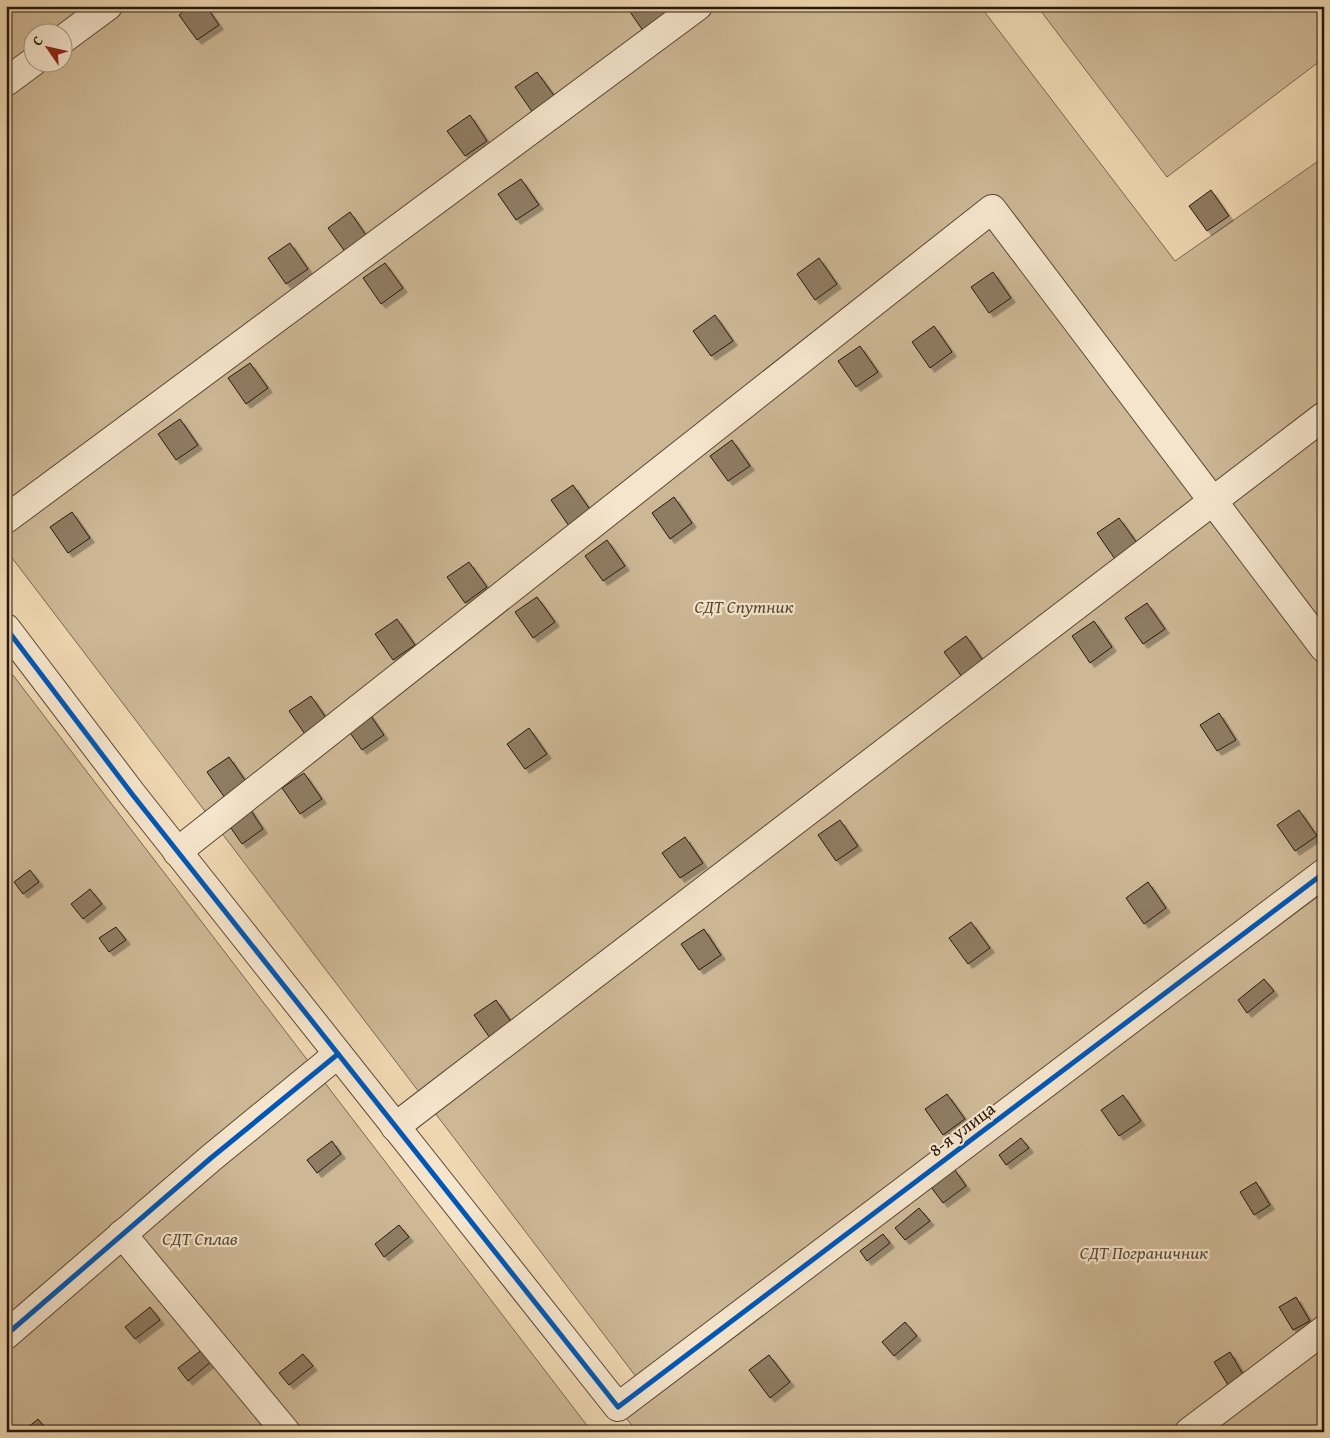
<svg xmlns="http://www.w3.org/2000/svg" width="1330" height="1438" viewBox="0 0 1330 1438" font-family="'Gentium Book Plus',serif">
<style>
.green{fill:#cdb795;stroke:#7a6851;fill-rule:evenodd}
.building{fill:#8f7b62;stroke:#27180d;filter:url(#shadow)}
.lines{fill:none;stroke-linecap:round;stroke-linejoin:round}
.minor-casing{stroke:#594836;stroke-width:30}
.minor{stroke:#f5e5cc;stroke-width:28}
.cycleway-casing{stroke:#f5e5cc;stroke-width:8}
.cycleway{stroke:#0057b8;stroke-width:5}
.labels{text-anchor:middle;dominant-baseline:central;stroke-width:4.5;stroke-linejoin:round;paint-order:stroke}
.park-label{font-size:18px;font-style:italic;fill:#594836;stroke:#f5e5cc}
.street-label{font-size:18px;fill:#27180d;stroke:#f5e5cc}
</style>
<defs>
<filter id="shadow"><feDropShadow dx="4.5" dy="4.5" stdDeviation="0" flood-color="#0004"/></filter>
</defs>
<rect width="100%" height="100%" fill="#efd7b1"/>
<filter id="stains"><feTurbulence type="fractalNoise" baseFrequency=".004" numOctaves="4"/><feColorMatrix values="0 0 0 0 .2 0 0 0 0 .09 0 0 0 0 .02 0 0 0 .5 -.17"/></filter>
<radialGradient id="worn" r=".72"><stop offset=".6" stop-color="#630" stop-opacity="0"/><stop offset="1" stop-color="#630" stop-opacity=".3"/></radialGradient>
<g class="green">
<path d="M6 6H980L1175 261 1324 157V866L640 1382 6 550ZM32 32H62V62H32Z"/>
<polygon points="1037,6 1324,6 1324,58 1167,177"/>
<polygon points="6,666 592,1432 6,1432"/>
<polygon points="1324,892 1324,1432 637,1432 623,1414"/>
</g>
<g class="building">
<polygon points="191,6 206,6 219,25 197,40 179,15"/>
<polygon points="632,6 658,6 668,20 646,35 628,9"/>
<polygon points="537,72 555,97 533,113 515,87"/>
<polygon points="470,115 487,141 465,156 447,131"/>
<polygon points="521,179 539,205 516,220 498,194"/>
<polygon points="1211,190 1229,216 1207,231 1189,206"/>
<polygon points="350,212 368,238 346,253 328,228"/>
<polygon points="290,243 308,269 286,284 268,258"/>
<polygon points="819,258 837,284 815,300 797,274"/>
<polygon points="385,263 403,288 381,304 363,278"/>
<polygon points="993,272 1011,298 989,313 971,287"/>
<polygon points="715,315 733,341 711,356 693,331"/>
<polygon points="934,326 952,352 930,368 912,342"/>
<polygon points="860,346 878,372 856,387 838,361"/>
<polygon points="250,363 268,388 246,404 228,378"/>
<polygon points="180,419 198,445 176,460 158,434"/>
<polygon points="732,440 750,466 728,481 710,456"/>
<polygon points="573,485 591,511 569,526 551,500"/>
<polygon points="674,497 692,523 670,539 652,513"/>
<polygon points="72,512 90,538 68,553 50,527"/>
<polygon points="1119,518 1137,543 1115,559 1097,533"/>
<polygon points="607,540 625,566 603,581 585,556"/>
<polygon points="469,562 487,587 465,603 447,577"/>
<polygon points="537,597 555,622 533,638 515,612"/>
<polygon points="1147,603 1165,629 1143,644 1125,618"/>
<polygon points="397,619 415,645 393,660 375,634"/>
<polygon points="1094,621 1112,647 1090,663 1072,636"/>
<polygon points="966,636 984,662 962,677 944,652"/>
<polygon points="311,696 329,722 307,737 289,711"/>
<polygon points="366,709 384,735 362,750 344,724"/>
<polygon points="1219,713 1236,740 1217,751 1200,725"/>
<polygon points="529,728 547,754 525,769 507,744"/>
<polygon points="229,757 247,783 225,798 207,772"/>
<polygon points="304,773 322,799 300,814 282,788"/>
<polygon points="246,803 263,829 242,844 224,818"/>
<polygon points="1299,810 1317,836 1295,851 1277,825"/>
<polygon points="840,820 858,846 836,861 818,835"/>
<polygon points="685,837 703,863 680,878 662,853"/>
<polygon points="30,870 39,882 23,894 14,882"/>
<polygon points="1148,882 1166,908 1144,924 1126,898"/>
<polygon points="90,889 102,904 83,919 71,904"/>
<polygon points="971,922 990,948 968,964 949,938"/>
<polygon points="116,927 126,940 109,952 99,938"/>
<polygon points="704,929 721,955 699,970 681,944"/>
<polygon points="1264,979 1274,991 1247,1013 1238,1000"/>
<polygon points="496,1000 514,1026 492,1041 474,1015"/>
<polygon points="947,1094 965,1119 943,1135 925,1109"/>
<polygon points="1123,1095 1141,1121 1119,1136 1101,1110"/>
<polygon points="1021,1138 1029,1148 1006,1165 999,1155"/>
<polygon points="332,1141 341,1154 317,1173 307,1160"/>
<polygon points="955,1170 966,1186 943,1203 931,1187"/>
<polygon points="1256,1182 1270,1205 1254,1215 1240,1192"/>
<polygon points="919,1208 930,1221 905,1240 895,1228"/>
<polygon points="399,1225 409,1237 384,1257 375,1244"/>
<polygon points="883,1234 890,1243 867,1261 860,1251"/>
<polygon points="1296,1297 1310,1321 1293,1330 1279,1307"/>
<polygon points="150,1307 160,1320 135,1339 125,1327"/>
<polygon points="905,1322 917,1336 894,1356 882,1342"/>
<polygon points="203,1349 212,1361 188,1381 178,1368"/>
<polygon points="1230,1352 1244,1376 1228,1385 1214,1362"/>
<polygon points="303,1354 313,1366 289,1385 279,1373"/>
<polygon points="769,1355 790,1382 770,1398 749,1370"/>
<polygon points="38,1419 48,1431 22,1432"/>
</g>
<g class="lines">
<defs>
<g id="minor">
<polyline points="62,40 108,6"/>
<polyline points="6,82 33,62"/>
<polyline points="6,519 698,6"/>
<polyline points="6,628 132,794 618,1407 1324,873"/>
<polyline points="177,852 992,209 1324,648"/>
<polyline points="395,1127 1324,416"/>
<polyline points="122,1234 286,1432"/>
<polyline points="6,1335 211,1158 338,1054"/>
<polyline points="1189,1432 1324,1330"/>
</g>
</defs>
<use href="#minor" class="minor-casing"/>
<use href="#minor" class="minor"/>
<defs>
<g id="cycleway">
<polyline points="6,628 132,794 618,1407 1324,873"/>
<polyline points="6,1335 211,1158 338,1054"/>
</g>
</defs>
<use href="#cycleway" class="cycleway-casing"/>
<use href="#cycleway" class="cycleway"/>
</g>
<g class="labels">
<g class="park-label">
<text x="744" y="606">СДТ Спутник</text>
<text x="200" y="1238">СДТ Сплав</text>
<text x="1144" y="1252">СДТ Пограничник</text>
</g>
<g class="street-label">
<text transform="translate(962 1129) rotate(-37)">8-я улица</text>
</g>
</g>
<rect width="1330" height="1438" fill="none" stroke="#efd7b1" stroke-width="25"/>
<rect x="8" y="8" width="1315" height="1423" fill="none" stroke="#27180d" stroke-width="2.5"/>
<rect x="12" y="12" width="1305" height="1413" fill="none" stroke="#27180d"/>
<g transform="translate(48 48) rotate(304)"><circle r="24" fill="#f5e5cc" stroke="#a39380"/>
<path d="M0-4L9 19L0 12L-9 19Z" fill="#8f2418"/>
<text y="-8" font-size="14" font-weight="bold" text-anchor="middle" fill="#27180d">С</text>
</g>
<rect width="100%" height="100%" filter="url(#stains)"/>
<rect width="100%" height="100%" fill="url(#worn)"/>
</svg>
